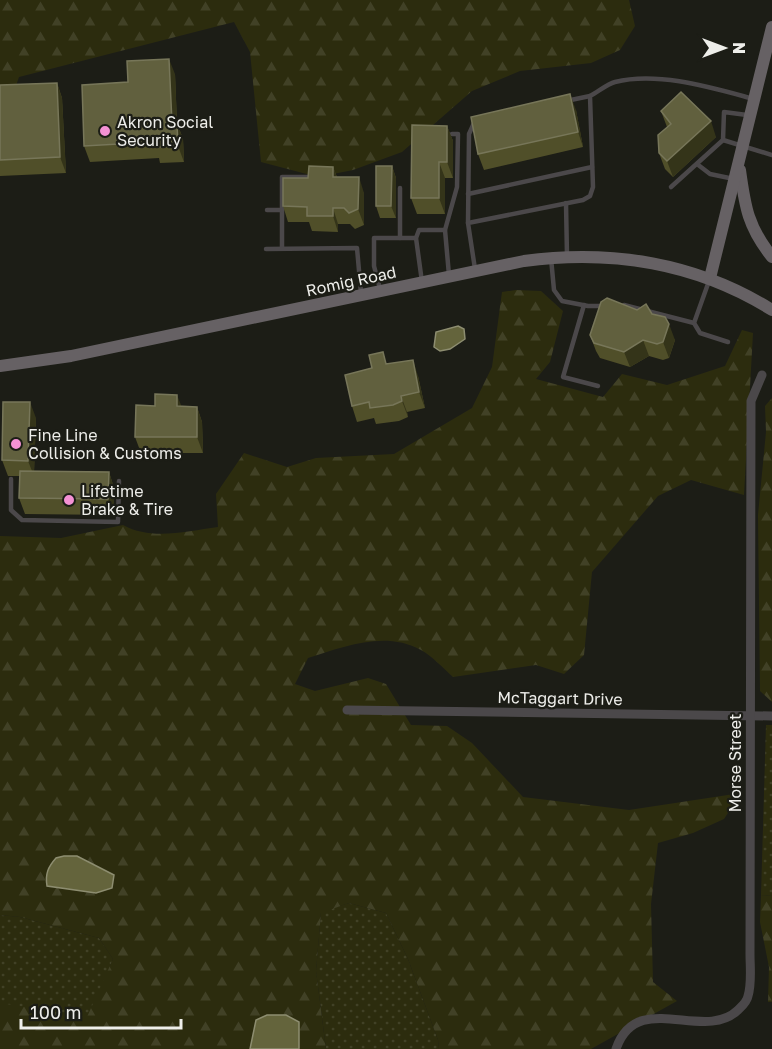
<svg xmlns="http://www.w3.org/2000/svg" width="772" height="1049" viewBox="0 0 772 1049" font-family="'Golos Text',sans-serif">
<style>
.grass{fill:url(#grass-dots)}
.forest{fill:url(#forest-firs)}
.water{fill:#64643c;stroke:#8d8d70;stroke-width:1.5}
.lines{fill:none;stroke-linecap:round;stroke-linejoin:round}
.lane{stroke:#4b484a;stroke-width:4.5}
.street{stroke:#4b484a;stroke-width:9}
.secondary{stroke:#666164;stroke-width:12}
.wall{fill:#504f29}
.shaded-wall{fill:#343419}
.building{fill:#61603e;stroke:#777659;stroke-width:1.5}
.poi-dot{fill:#f491d4;stroke:#1c1d16;stroke-width:2}
.labels{text-anchor:middle;dominant-baseline:central;stroke-width:4.5;stroke-linejoin:round;paint-order:stroke}
.poi-label{font-size:16px;fill:#eeeeea;stroke:#1c1d16;text-anchor:start}
.street-label{font-size:16px;fill:#eeeeea;stroke:#1c1d16}
</style>
<defs>
<pattern id="grass-dots" width="8" height="8" patternUnits="userSpaceOnUse" patternTransform="scale(1.5)"><rect width="8" height="8" fill="#2c2c0e"/><path d="M2 2h.1M6 6h.1" fill="none" stroke="#414126" stroke-width="1.8" stroke-linecap="round"/></pattern>
<pattern id="forest-firs" width="22" height="20" patternUnits="userSpaceOnUse" patternTransform="scale(1.5)"><rect width="22" height="20" fill="#2c2c0e"/><path d="M5 1l3.5 6h-7zM16 11l3.5 6h-7z" fill="#414126"/></pattern>
</defs>
<rect width="100%" height="100%" fill="#1c1d16"/>
<g class="grass">
<polygon points="766,725 772,725 772,896 761,895"/>
<polygon points="349,903 386,913 408,959 438,1040 439,1049 326,1049 316,971 321,912"/>
<polygon points="0,915 20,917 99,938 113,959 94,1006 69,1049 0,1049"/>
</g>
<g class="forest">
<polygon points="0,0 629,0 635,26 620,50 591,63 520,71 472,91 402,152 353,170 318,177 261,162 250,52 234,22 19,77 14,91 0,92"/>
<path d="M516 290 541 291 563 311 550 362 536 379 603 397 622 374 667 385 725 366 742 330 753 333 744 495 691 480 658 496 592 572 584 655 564 674 536 665 453 677C443 668 432 656 421 650 385 630 343 647 308 658L295 684 315 691 368 678 386 684 411 725 447 726 472 743 523 797 629 810 741 793 724 819 693 833 658 843 651 904 653 982 677 1001 591 1049H439L438 1040 408 959 386 913 349 903 321 913 316 971 326 1049H0V1003L87 1017 113 959 99 938 20 917 0 915V536L61 538 123 525C152 541 187 531 218 527L216 494 244 453 287 467 316 458 394 454 472 408 492 367 502 292Z"/>
<polygon points="772,398 772,702 760,691 758,515 766,432 765,406"/>
<polygon points="761,895 772,896 772,1002 768,1002 769,967 760,922"/>
</g>
<g class="water">
<polygon points="458,326 464,329 465,339 450,349 440,351 434,347 436,332"/>
<path d="M64 856H77L114 875 112 888 96 893 47 886C45 874 48 867 56 858Z"/>
<polygon points="267,1015 286,1015 299,1022 299,1049 250,1049 256,1020"/>
</g>
<g class="lines">
<g class="lane">
<polyline points="566,101 590,96"/>
<polyline points="723,140 772,155"/>
<polyline points="697,164 710,174 734,179"/>
<polyline points="671,187 723,140 724,112 747,115"/>
<polyline points="468,194 592,167"/>
<polyline points="566,203 567,256"/>
<polyline points="267,210 282,210 282,248"/>
<polyline points="282,210 282,177 312,177"/>
<polyline points="468,223 469,134 474,123"/>
<polyline points="445,230 457,187 458,134 452,134"/>
<polyline points="400,238 400,188"/>
<polyline points="266,249 357,248 361,293"/>
<polyline points="551,258 554,290 562,301 588,306 604,306"/>
<path d="M475 269 468 223 583 200 590 196 593 187 590 96C598 92 607 84 615 82 658 71 713 88 754 99"/>
<polyline points="709,281 694,323 700,333 728,342"/>
<polyline points="422,282 416,238 419,230 445,230 449,275"/>
<polyline points="380,289 374,266 374,238 416,238"/>
<polyline points="584,305 563,377 598,386"/>
<polyline points="624,305 694,323"/>
<polyline points="11,479 11,510 22,520 118,522 119,481"/>
</g>
<g class="street">
<polyline points="347,710 772,716"/>
<path d="M616 1049C637 988 704 1043 738 1010 742 1006 747 1002 748 996 752 983 750 967 750 954L751 401 762 375"/>
</g>
<g class="secondary">
<path d="M740 170C745 207 748 227 772 257"/>
<polyline points="710,278 772,27"/>
<path d="M0 366 71 356 524 261C611 249 697 263 772 310"/>
</g>
</g>
<g class="wall">
<polygon points="175,74 177,123 183,139 184,162 160,163 159,158 90,162 84,146 128,82"/>
<polygon points="57,83 62,98 66,173 0,176 0,85"/>
<polygon points="576,110 583,147 484,170 478,154"/>
<polygon points="661,111 716,137 673,177 665,169 659,153 667,127"/>
<polygon points="447,126 453,141 453,178 445,178 445,214 417,214 411,198"/>
<polygon points="392,166 396,178 396,218 380,218 376,206"/>
<polygon points="333,167 337,177 364,193 364,225 355,229 350,224 338,224 338,232 312,231 309,222 288,222 283,206 308,178"/>
<polygon points="637,310 652,314 675,340 669,358 663,360 649,356 630,367 600,358 596,351 590,335"/>
<polygon points="387,364 418,376 425,408 407,412 408,417 399,421 376,424 374,418 357,422 352,406"/>
<polygon points="181,406 197,407 202,422 203,453 141,453 135,437"/>
<polygon points="36,418 34,471 109,472 114,488 114,515 25,514 19,498 20,476 8,476 2,460"/>
</g>
<g class="shaded-wall">
<polygon points="169,59 175,74 177,123 183,139 184,162 178,146 172,123"/>
<polygon points="57,83 62,98 66,173 60,157"/>
<polygon points="570,94 576,110 583,147 578,132"/>
<polygon points="711,121 716,137 673,177 667,161"/>
<polygon points="447,126 453,141 453,178 447,162"/>
<polygon points="439,162 445,178 445,214 439,198"/>
<polygon points="392,166 396,178 396,218 391,206"/>
<polygon points="333,167 339,182 333,177"/>
<polygon points="359,177 364,193 364,225 358,209"/>
<polygon points="333,208 338,224 338,232 333,216"/>
<polygon points="669,324 675,340 669,358 663,342"/>
<polygon points="643,340 649,356 630,367 624,352"/>
<polygon points="413,360 418,376 425,408 419,392"/>
<polygon points="177,395 183,410 177,406"/>
<polygon points="401,396 407,412 408,417 402,401"/>
<polygon points="30,402 36,418 34,476 28,461"/>
<polygon points="197,407 202,422 203,453 197,437"/>
<polygon points="109,472 114,488 114,515 108,499"/>
</g>
<g class="building">
<polygon points="169,59 172,123 177,123 178,146 155,147 154,142 84,146 82,85 128,82 127,61"/>
<polygon points="57,83 60,157 0,160 0,85"/>
<polygon points="681,92 711,121 667,161 659,153 658,135 671,124 661,111"/>
<polygon points="570,94 578,132 478,154 471,117"/>
<polygon points="412,125 447,126 447,162 439,162 439,198 411,198"/>
<polygon points="309,166 333,167 333,177 359,177 358,209 349,213 344,208 333,208 333,216 307,216 307,207 283,206 283,178 308,178"/>
<polygon points="376,166 392,166 391,206 376,206"/>
<polygon points="607,298 637,310 646,304 652,314 665,317 669,324 663,342 657,344 643,340 624,352 594,343 590,335 601,302"/>
<polygon points="383,352 386,364 413,360 419,392 401,396 402,401 393,405 370,408 369,402 352,406 345,375 372,368 369,355"/>
<polygon points="155,394 177,395 177,406 197,407 197,437 135,437 136,405 155,406"/>
<polygon points="3,402 30,402 28,461 2,460"/>
<polygon points="20,471 109,472 108,499 19,498"/>
</g>
<g class="poi-dot">
<circle cx="105" cy="131" r="6"/>
<circle cx="16" cy="444" r="6"/>
<circle cx="69" cy="500" r="6"/>
</g>
<g class="labels">
<g class="poi-label">
<text x="117" y="122">Akron Social<tspan x="117" dy="18">Security</tspan></text>
<text x="28" y="435">Fine Line<tspan x="28" dy="18">Collision &amp; Customs</tspan></text>
<text x="81" y="491">Lifetime<tspan x="81" dy="18">Brake &amp; Tire</tspan></text>
</g>
<g class="street-label">
<text transform="translate(351 281) rotate(-12)">Romig Road</text>
<text transform="translate(560 698) rotate(1)">McTaggart Drive</text>
<text transform="translate(735 763) rotate(-90)">Morse Street</text>
</g>
</g>
<g transform="translate(724 48) rotate(90)" stroke="#1c1d16" stroke-width="4.5" paint-order="stroke">
<path d="M0-4.5L10 22L0 15L-10 22Z" fill="#eeeeea"/>
<text y="-9" font-size="16" font-weight="bold" text-anchor="middle" fill="#eeeeea">N</text>
</g>
<path d="M21 1019v9h160v-9" fill="none" stroke="#eeeeea" stroke-width="3"/>
<text x="30" y="1019" font-size="18" fill="#eeeeea" stroke="#1c1d16" stroke-width="4.5" paint-order="stroke">100 m</text>
</svg>
